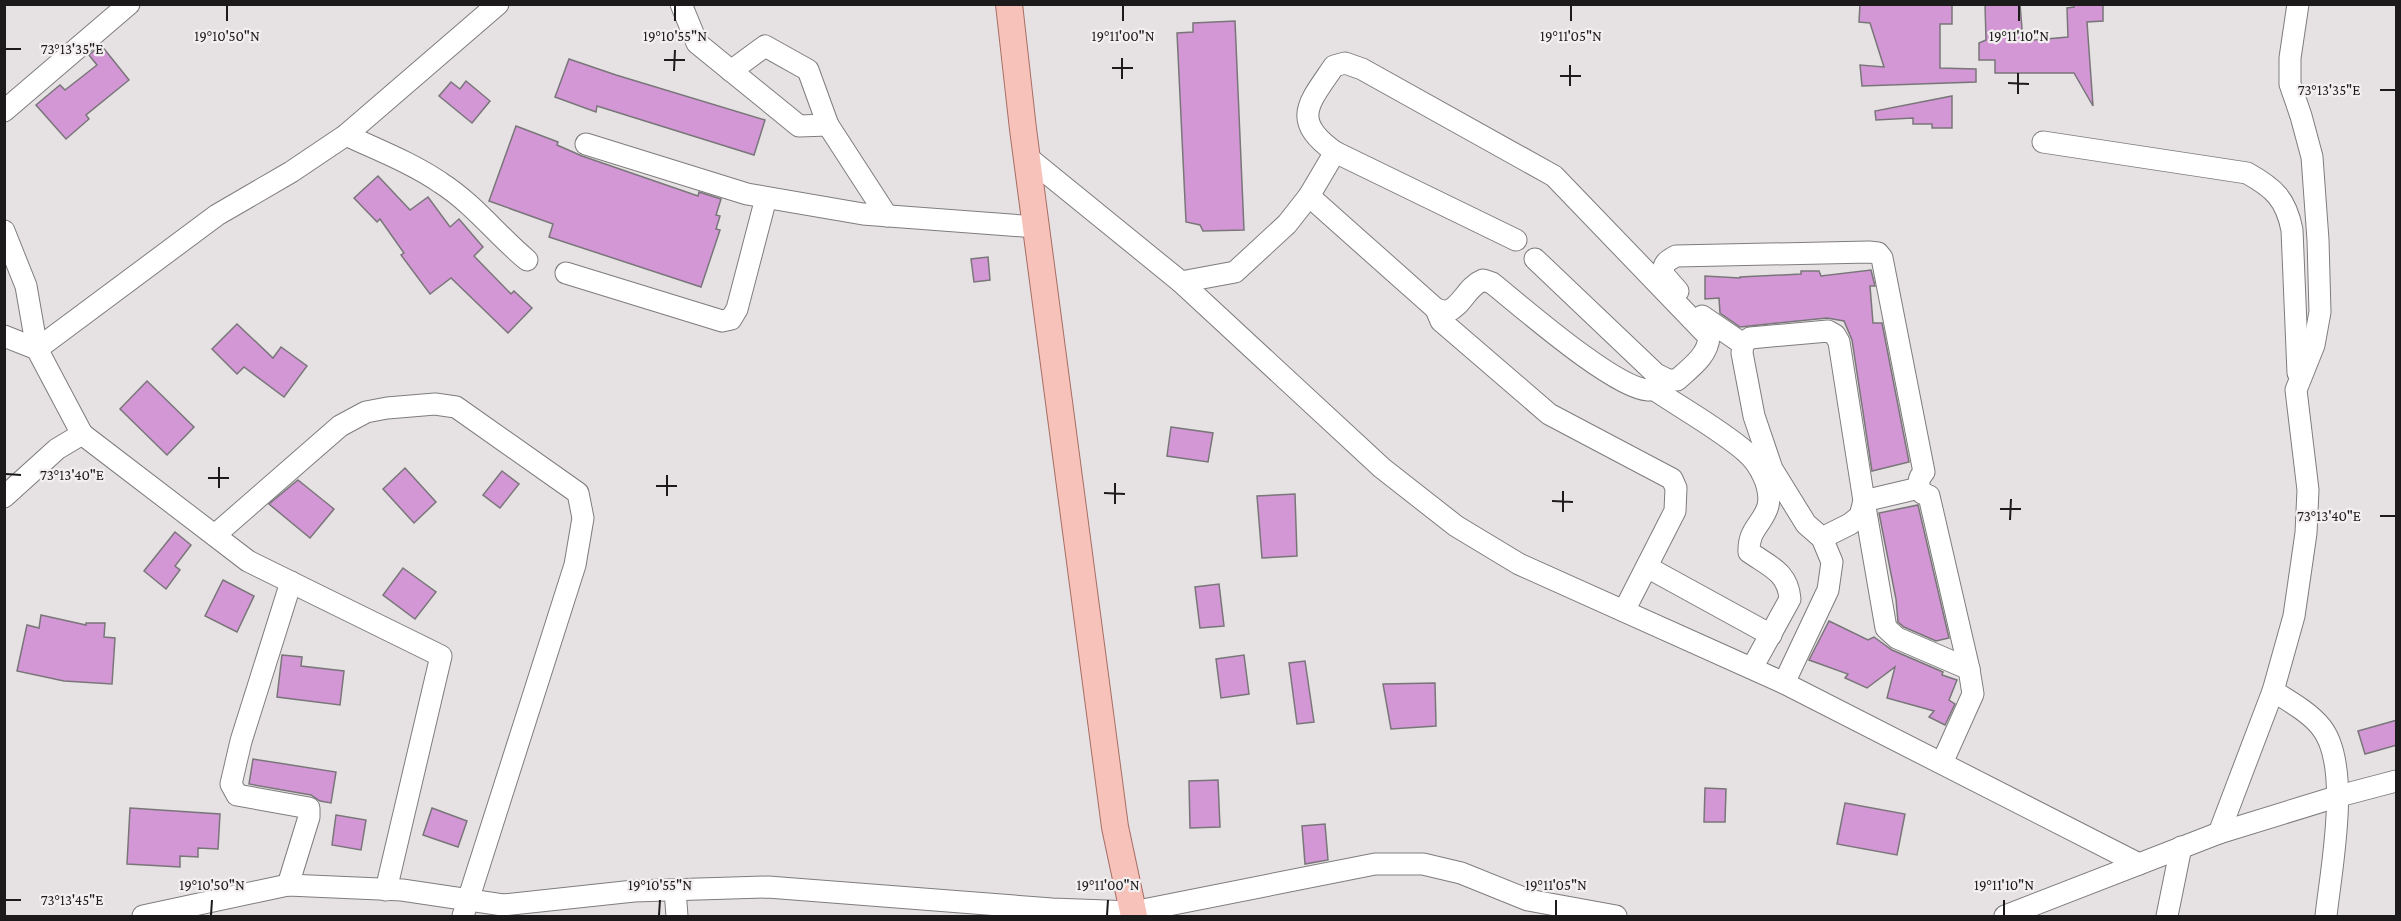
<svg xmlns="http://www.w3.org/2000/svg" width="2401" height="921" viewBox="0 0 2401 921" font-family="'Crimson Pro',serif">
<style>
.building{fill:#d397d6;stroke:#797679;stroke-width:1.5}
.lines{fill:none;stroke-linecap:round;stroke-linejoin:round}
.minor-casing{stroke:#7f7c7d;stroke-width:23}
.major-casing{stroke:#a66d64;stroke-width:28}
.minor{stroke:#fff;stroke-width:21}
.major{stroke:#f7c2b9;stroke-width:26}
.ticks{fill:none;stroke:#1c1a1b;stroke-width:2}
.ticks-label{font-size:15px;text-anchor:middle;fill:#1c1a1b;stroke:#f3eff0;stroke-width:4.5;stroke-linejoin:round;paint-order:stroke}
</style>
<rect width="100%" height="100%" fill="#e6e2e3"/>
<g class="building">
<polygon points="1860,4 1952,4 1952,24 1940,24 1940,68 1976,69 1976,82 1862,86 1860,65 1884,67 1870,23 1859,22"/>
<polygon points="1985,4 2020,4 2023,41 2068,37 2067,8 2074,7 2074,4 2103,4 2103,21 2087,22 2093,106 2074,73 1995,73 1995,60 1979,60 1979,43 1986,40"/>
<polygon points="1235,21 1244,230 1203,231 1200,225 1186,222 1177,33 1193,32 1193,23"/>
<polygon points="101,45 129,80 86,115 89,119 66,139 36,105 60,85 65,90 97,65 89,55"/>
<polygon points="569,59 616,75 765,120 754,155 597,106 596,112 555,97"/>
<polygon points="466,81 490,101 472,123 439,96 451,82 460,89"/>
<polygon points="1952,96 1952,128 1932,128 1932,124 1913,124 1913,118 1876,120 1875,111"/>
<polygon points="516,126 558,142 557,145 582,156 698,196 699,192 721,199 716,215 720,216 716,229 720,230 701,287 549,237 553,224 489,201"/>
<polygon points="378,176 410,210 428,197 450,227 459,219 483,247 474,256 511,294 514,291 532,308 508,333 451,278 430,294 401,255 404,253 380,219 377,222 354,198"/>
<polygon points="988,257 990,280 974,282 971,259"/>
<polygon points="1871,270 1875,286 1870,286 1873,323 1882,323 1909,462 1872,471 1852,340 1844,321 1827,318 1740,327 1720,313 1719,298 1705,299 1705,276 1740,278 1740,277 1801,274 1801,271 1819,271 1821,276"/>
<polygon points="237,324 273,358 281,347 307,366 284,397 244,367 237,374 212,349"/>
<polygon points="147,381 194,427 167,455 120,409"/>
<polygon points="1171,427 1213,433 1208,462 1167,456"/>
<polygon points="405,468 436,502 414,523 383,489"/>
<polygon points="502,471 519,484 500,508 483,495"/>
<polygon points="298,480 334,509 310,538 269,504"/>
<polygon points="1295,494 1297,556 1262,558 1257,496"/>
<polygon points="1918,505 1949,638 1936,641 1904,627 1898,622 1896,599 1879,513"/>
<polygon points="175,532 191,545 175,566 180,570 166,589 144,571"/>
<polygon points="403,568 436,592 415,619 383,595"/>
<polygon points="223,580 254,596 237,632 205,616"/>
<polygon points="1219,584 1224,626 1200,628 1195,587"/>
<polygon points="41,615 86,625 86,623 105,623 104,637 115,638 112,684 64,681 17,671 27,625 39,628"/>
<polygon points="1829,621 1868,640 1874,637 1892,650 1943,672 1942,675 1957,680 1949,700 1955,704 1945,725 1929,717 1934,711 1887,698 1895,667 1867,688 1845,678 1848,674 1809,660"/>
<polygon points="282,655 302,657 301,666 344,671 340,705 277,697"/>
<polygon points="1244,655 1249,694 1221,698 1216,659"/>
<polygon points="1305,661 1314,722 1297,724 1289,663"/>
<polygon points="1435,683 1436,726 1391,729 1383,684"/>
<polygon points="2397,720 2397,745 2365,754 2358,731"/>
<polygon points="253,759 336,772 331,803 320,801 311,795 249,784"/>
<polygon points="1218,780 1220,827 1190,828 1189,781"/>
<polygon points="1705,788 1726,789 1725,822 1704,822"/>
<polygon points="1845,803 1905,814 1897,855 1837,844"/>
<polygon points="130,808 220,814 218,849 198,848 198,857 180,856 180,867 127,864"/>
<polygon points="432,808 467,821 458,847 423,835"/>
<polygon points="336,815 366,820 361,850 332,845"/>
<polygon points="1325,824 1328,860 1305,864 1302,826"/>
</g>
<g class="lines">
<defs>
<g id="minor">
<polyline points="681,4 697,43 799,126 828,125"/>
<polyline points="731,71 765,46 808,70 828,125 887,216"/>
<polyline points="4,111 129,4"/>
<path d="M346 135C378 150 412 163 441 183 474 204 498 236 527 260"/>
<path d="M2043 142 2247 173C2274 188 2286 199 2292 230L2298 373"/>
<polyline points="586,144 747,194 863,214 1036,227"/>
<polyline points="1335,152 1516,240"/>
<polyline points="1026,156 1181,282 1382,468 1456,526 1519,564 1784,683 2139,864"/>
<path d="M1309 196 1436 309 1447 312C1464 304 1466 287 1483 280L1492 283C1522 307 1614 388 1648 390 1656 391 1662 385 1668 380"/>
<polyline points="4,231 26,286 37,349 82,434 57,449 4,497"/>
<polyline points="566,273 722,321 731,319 737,309 766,198"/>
<path d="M1181 282 1235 272 1287 224 1309 196 1335 152C1290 120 1309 103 1334 66L1345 63 1362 69 1554 176 1709 337C1708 356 1690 368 1677 380H1668L1656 374 1535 259"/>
<path d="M1678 291 1663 274C1663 263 1667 261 1676 256L1869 252 1878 253 1882 258 1924 472C1918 478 1917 486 1922 493L1929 496 1969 669 1973 694 1942 763"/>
<polyline points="1436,309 1441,321 1549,414 1672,479 1676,488 1675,511 1624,611"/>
<polyline points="1702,316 1743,344"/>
<polyline points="4,336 37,349 217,215 291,172 346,135 498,4"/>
<path d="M1655 390C1683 409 1721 430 1746 452 1760 464 1772 488 1768 506 1763 524 1748 529 1749 552 1769 566 1788 572 1790 599L1752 668"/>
<polyline points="82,434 248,561 441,656 386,890"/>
<polyline points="1919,488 1864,501 1886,628 1897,638 1969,669"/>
<polyline points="215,535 340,426 366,412 387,408 435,404 456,407 578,493 583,518 575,565 463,916"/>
<polyline points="1647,567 1771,635"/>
<polyline points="1784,683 1828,590 1832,562 1822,538 1806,524 1772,469 1754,416 1742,353 1743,344 1750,338 1828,331 1835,335 1839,342 1864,501 1860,516 1850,524 1822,538"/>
<path d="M2273 691C2289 701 2309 712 2321 727 2352 765 2331 869 2326 916"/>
<polyline points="2219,833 2273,691 2294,616 2306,533 2308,490 2296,390 2314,345 2320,312 2318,240 2312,157 2301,116 2290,84 2290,58 2298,4"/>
<polyline points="288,885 309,817 309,808 237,795 231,784 241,741 291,582"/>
<polyline points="675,890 677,916"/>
<polyline points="143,916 288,885 402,890 503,905 634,891 768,887 1052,909 1133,912 1375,864 1423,864 1461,873 1528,900 1616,916"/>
<polyline points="2005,916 2219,833 2339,796 2396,781"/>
<polyline points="2167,916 2181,847"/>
</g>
<polyline id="major" points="1009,4 1023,129 1115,827 1134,916"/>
</defs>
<use href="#minor" class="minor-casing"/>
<use href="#major" class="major-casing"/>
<use href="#minor" class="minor"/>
<use href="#major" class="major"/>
</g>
<path class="ticks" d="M227 21V6M675 21V6M1123 21V6M1571 21V6M2019 21V6M6 49H21M664 60H685M1112 68H1133M674 71 675 50M1560 76H1581M1122 79V58M2008 83 2029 84M1570 86V65M2380 90H2395M2018 94V73M6 474 21 475M208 478H229M656 486H677M219 488V467M1104 493 1125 494M667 496V475M1552 501 1573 502M1115 504V483M2000 509H2021M1563 512V491M2380 516H2395M2010 520 2011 499M6 900H21M211 915 212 900M659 915 660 900M1107 915 1108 900M1556 915V900M2004 915V900"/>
<g class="ticks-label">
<text x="227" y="41">19°10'50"N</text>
<text x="675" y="41">19°10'55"N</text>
<text x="1123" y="41">19°11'00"N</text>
<text x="1571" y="41">19°11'05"N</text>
<text x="2019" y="41">19°11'10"N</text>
<text x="72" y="54">73°13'35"E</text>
<text x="2329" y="95">73°13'35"E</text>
<text x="72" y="480">73°13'40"E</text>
<text x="2329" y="521">73°13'40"E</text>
<text x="212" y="890">19°10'50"N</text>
<text x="660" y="890">19°10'55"N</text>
<text x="1108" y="890">19°11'00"N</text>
<text x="1556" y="890">19°11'05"N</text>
<text x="2004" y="890">19°11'10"N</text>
<text x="72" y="905">73°13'45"E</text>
</g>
<rect width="2401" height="921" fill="none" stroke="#1c1a1b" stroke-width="12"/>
</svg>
